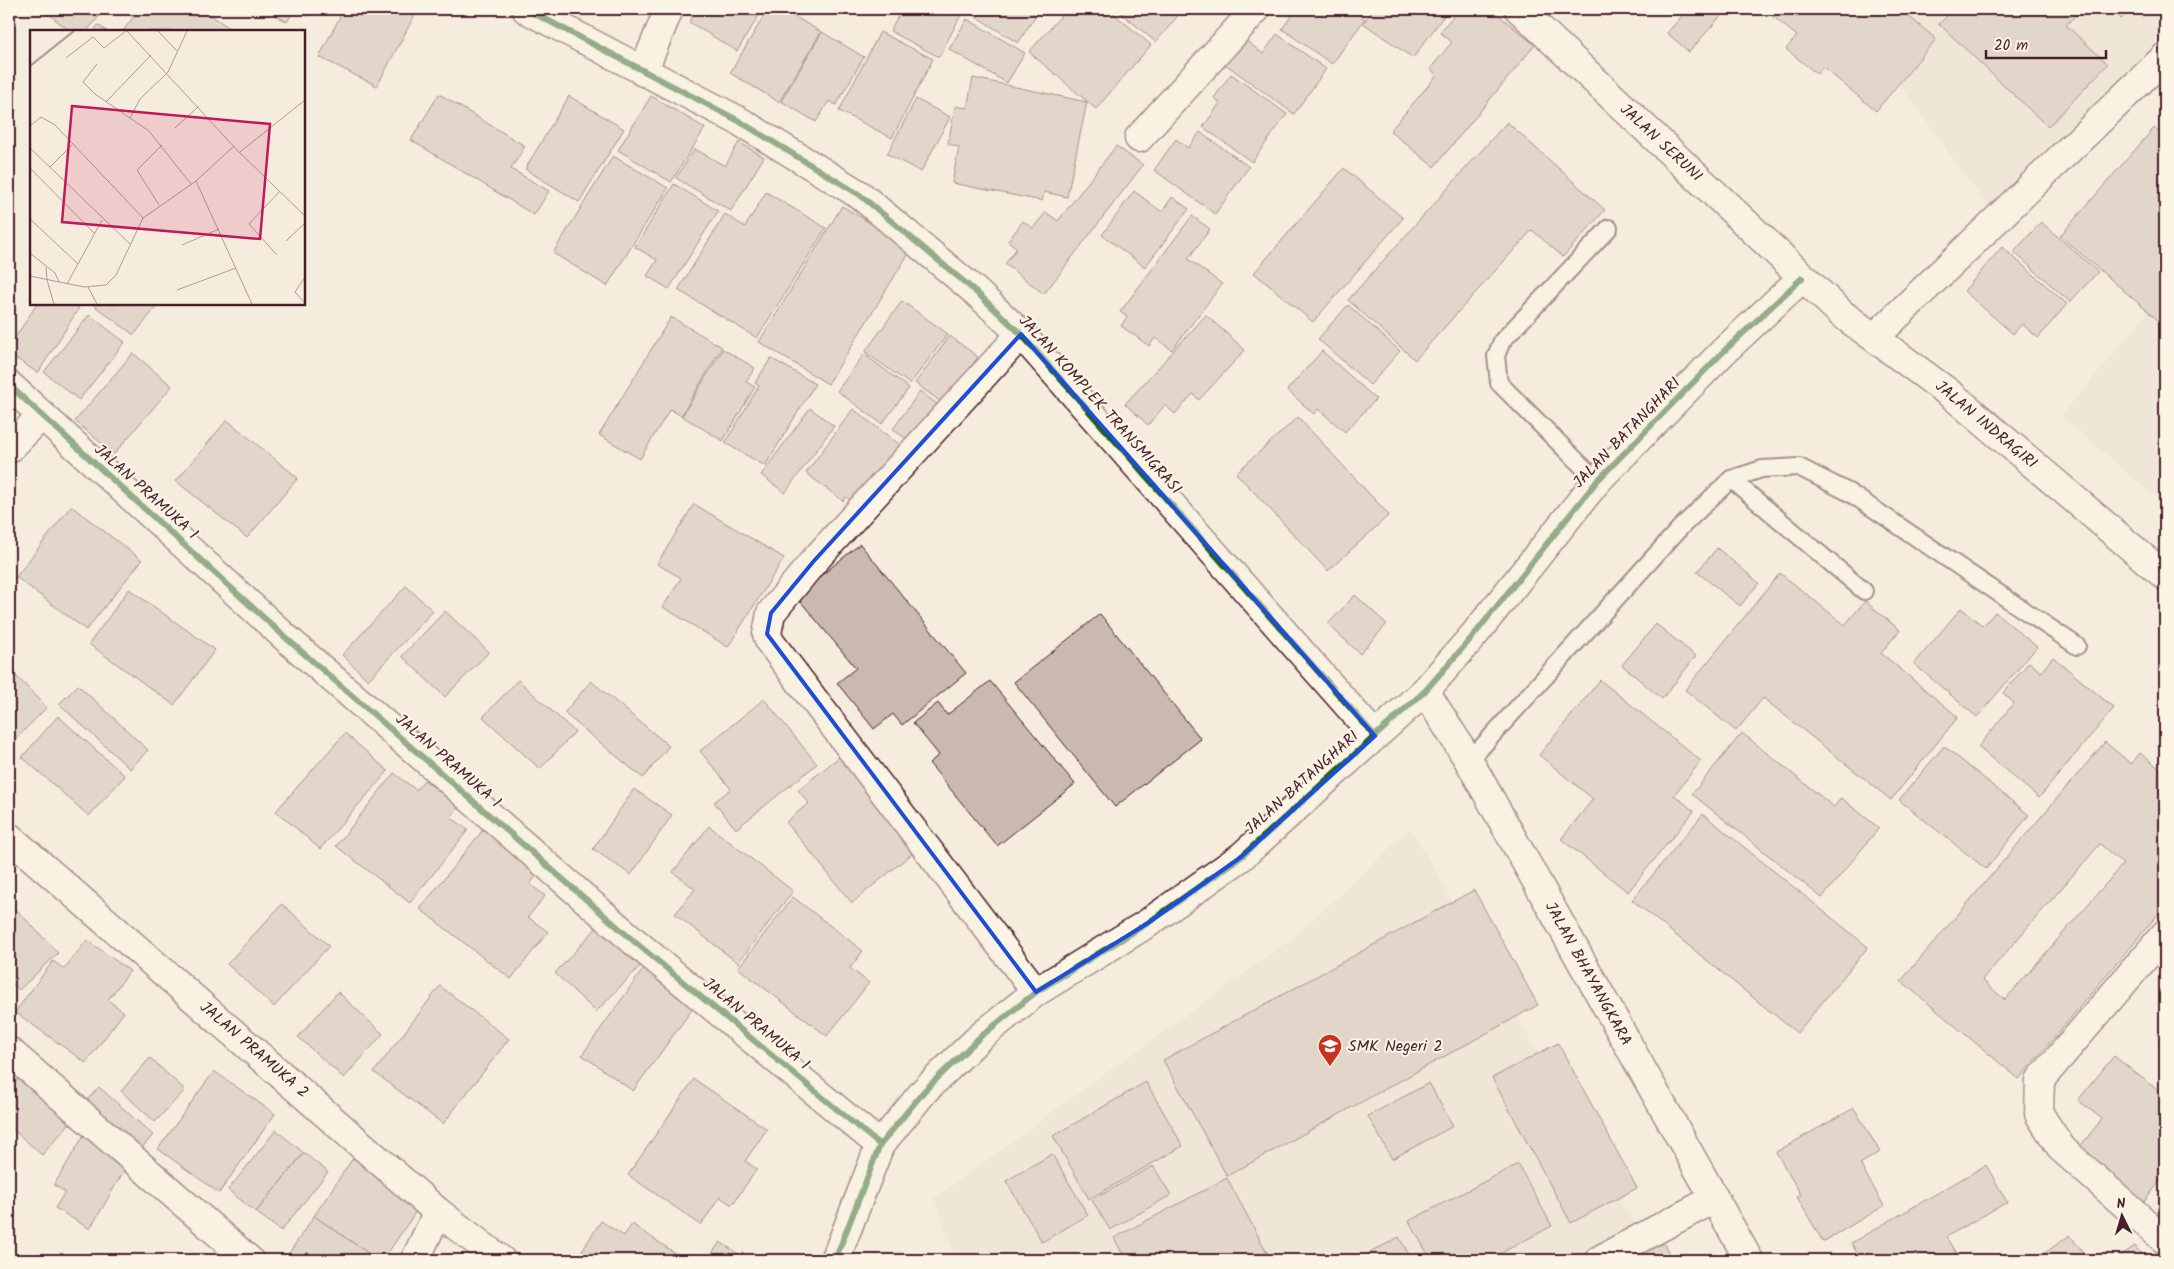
<svg xmlns="http://www.w3.org/2000/svg" width="2174" height="1269" viewBox="0 0 2174 1269" font-family="Kalam,sans-serif">
<style>
.built{fill:#e8ddd0}
.building{fill:#cab9b1;stroke:#4a1f2b;fill-rule:evenodd}
.lines{fill:none;stroke-linecap:round;stroke-linejoin:round}
.lane-casing{stroke:#4a1f2b;stroke-width:20}
.street-casing{stroke:#4a1f2b;stroke-width:31}
.secondary-casing{stroke:#4a1f2b;stroke-width:31}
.lane{stroke:#fcf5e5;stroke-width:16}
.street{stroke:#fcf5e5;stroke-width:28}
.secondary{stroke:#fcf5e5;stroke-width:28}
.cycleway-casing{stroke:#fcf5e5;stroke-width:9}
.cycleway{stroke:#1b5e20;stroke-width:6}
.marked{fill:none;stroke:#1d4ed8;stroke-width:4;stroke-linejoin:round}
.labels{text-anchor:middle;dominant-baseline:central;stroke-width:4;stroke-linejoin:round;paint-order:stroke}
.street-label{font-size:16px;fill:#4a1f2b;stroke:#fcf5e5}
.poi-label{font-size:16px;fill:#4a1f2b;stroke:#fcf5e5;text-anchor:start}
.inset-river{fill:none;stroke:#b8a39e;stroke-width:2.5}
.inset-road{fill:none;stroke:#b19a96;stroke-width:1}
.view{fill:#c2185b;fill-opacity:0.15;stroke:#c2185b;stroke-width:2.5}
.inset-edge{fill:none;stroke:#4a1f2b;stroke-width:2.5}
</style>
<rect width="100%" height="100%" fill="#f5ecde"/>
<filter id="ink" filterUnits="userSpaceOnUse"><feTurbulence type="fractalNoise" baseFrequency=".02" numOctaves="2"/><feDisplacementMap in="SourceGraphic" scale="10" xChannelSelector="R" yChannelSelector="G"/><feConvolveMatrix kernelMatrix="1 2 1 2 8 2 1 2 1" color-interpolation-filters="sRGB"/></filter>
<g filter="url(#ink)">
<g class="built">
<polygon points="1846,9 2165,9 2165,33 1989,209"/>
<polygon points="2165,292 2165,506 2061,416"/>
<polygon points="1411,828 1655,1260 956,1260 934,1198 1295,936"/>
</g>
<g class="building">
<polygon points="42,9 105,9 87,31 70,31"/>
<polygon points="139,9 202,9 228,27 225,31 123,31"/>
<polygon points="266,9 295,9 287,22"/>
<polygon points="297,9 313,9 308,16"/>
<polygon points="344,9 418,9 377,86 319,57"/>
<polygon points="697,9 763,9 737,51 689,22"/>
<polygon points="768,9 782,9 821,32 779,102 730,73"/>
<polygon points="890,9 958,9 963,11 939,57 890,31 899,14"/>
<polygon points="964,9 1025,9 1036,15 1018,43"/>
<polygon points="1067,9 1108,9 1151,45 1096,109 1029,52"/>
<polygon points="1116,9 1177,9 1181,12 1156,42"/>
<polygon points="1293,9 1350,9 1365,19 1332,64 1282,29 1295,11"/>
<polygon points="1374,9 1449,9 1413,58 1363,23"/>
<polygon points="1459,9 1491,9 1535,45 1434,167 1390,131 1437,75 1430,69 1452,42 1440,32"/>
<polygon points="1688,9 1727,9 1689,52 1667,33"/>
<polygon points="1775,9 1903,9 1901,10 1936,39 1876,111 1823,67 1817,74 1786,49 1797,36 1770,14"/>
<polygon points="1954,9 2078,9 2080,11 2066,25 2108,64 2048,127 1939,24"/>
<polygon points="2112,9 2131,9 2121,19"/>
<polygon points="967,19 1025,53 1007,83 949,49"/>
<polygon points="98,25 107,31 94,31"/>
<polygon points="822,32 864,57 836,105 829,101 816,122 781,101"/>
<polygon points="880,32 933,59 892,138 839,111"/>
<polygon points="1277,34 1326,69 1294,114 1225,64 1244,39 1263,54"/>
<polygon points="1231,74 1287,114 1252,162 1203,127 1220,103 1214,98"/>
<polygon points="973,78 1087,102 1067,197 1044,192 1042,201 952,183 959,147 948,144 955,106 967,108"/>
<polygon points="439,94 525,146 511,169 549,191 534,215 411,140"/>
<polygon points="569,96 624,129 579,202 525,169"/>
<polygon points="651,96 705,128 671,182 618,150"/>
<polygon points="916,99 950,117 921,172 887,154"/>
<polygon points="1507,122 1605,210 1563,257 1532,230 1415,360 1348,300"/>
<polygon points="2154,128 2165,138 2165,326 2060,236"/>
<polygon points="1200,132 1249,167 1215,214 1154,170 1176,139 1188,148"/>
<polygon points="739,142 764,157 731,211 676,178 695,149 725,166"/>
<polygon points="1116,146 1143,165 1044,294 1005,264 1017,248 1008,241 1023,221 1033,228 1046,212 1058,221"/>
<polygon points="613,156 668,188 607,286 553,253"/>
<polygon points="1344,168 1403,218 1313,322 1254,273"/>
<polygon points="674,184 718,211 669,289 647,276 657,260 635,247"/>
<polygon points="1134,191 1162,212 1172,197 1189,209 1145,267 1102,235"/>
<polygon points="766,192 826,228 757,338 678,290 725,214 745,227"/>
<polygon points="842,206 912,248 828,384 759,342"/>
<polygon points="1192,216 1210,229 1188,259 1222,284 1172,350 1155,338 1149,346 1121,326 1127,317 1120,312"/>
<polygon points="2041,222 2098,272 2070,302 2014,252"/>
<polygon points="2002,247 2067,304 2038,338 2022,324 2013,334 1964,291"/>
<polygon points="902,301 948,334 910,384 865,352"/>
<polygon points="37,304 72,304 79,308 38,373 9,354 9,347"/>
<polygon points="92,304 154,304 157,306 134,335"/>
<polygon points="1348,305 1400,351 1370,385 1318,339"/>
<polygon points="89,315 125,342 79,400 44,372"/>
<polygon points="1206,315 1245,350 1199,400 1193,394 1175,414 1165,405 1148,425 1125,404"/>
<polygon points="671,317 722,347 681,416 670,409 640,459 599,435"/>
<polygon points="950,336 978,357 944,404 915,383"/>
<polygon points="723,349 755,368 746,382 755,387 723,441 682,416"/>
<polygon points="1322,351 1376,399 1345,432 1318,409 1314,414 1287,390"/>
<polygon points="133,353 172,386 114,454 75,421"/>
<polygon points="864,354 909,388 882,424 837,391"/>
<polygon points="771,358 815,384 765,466 725,443 759,386 755,383"/>
<polygon points="920,391 942,408 914,445 893,429"/>
<polygon points="810,408 834,426 785,493 761,475"/>
<polygon points="853,409 900,445 856,504 846,497 843,501 806,473"/>
<polygon points="1298,417 1389,515 1328,571 1236,473"/>
<polygon points="227,420 298,478 247,538 176,481"/>
<polygon points="694,504 784,558 728,647 663,607 681,578 657,564"/>
<polygon points="71,506 142,560 86,630 16,577"/>
<polygon points="860,544 966,673 902,725 893,714 874,729 837,683 856,668 796,596"/>
<polygon points="1717,548 1759,583 1740,606 1697,572"/>
<polygon points="1780,573 1845,625 1865,601 1900,630 1881,653 1958,717 1891,800 1763,698 1736,731 1685,690"/>
<polygon points="406,586 433,611 368,680 342,655"/>
<polygon points="129,589 215,650 174,705 89,644"/>
<polygon points="1355,595 1387,624 1360,654 1328,624"/>
<polygon points="1961,608 1983,626 1995,612 2037,647 1977,717 1914,664"/>
<polygon points="445,611 489,652 445,697 402,656"/>
<polygon points="1100,614 1201,739 1115,807 1014,682"/>
<polygon points="1656,624 1696,656 1662,699 1622,665"/>
<polygon points="2053,657 2114,708 2039,798 1978,747 2014,703 2003,693 2029,662 2041,672"/>
<polygon points="9,669 47,707 9,746"/>
<polygon points="518,680 575,732 540,769 483,717"/>
<polygon points="1600,680 1701,761 1674,795 1694,811 1628,892 1561,839 1593,799 1539,755"/>
<polygon points="591,681 669,746 643,778 564,713"/>
<polygon points="990,681 1075,784 997,846 929,763 939,755 913,723 938,703 947,715"/>
<polygon points="78,685 148,750 130,769 59,704"/>
<polygon points="764,699 817,764 736,829 714,802 731,789 700,751"/>
<polygon points="58,716 125,776 89,816 22,757"/>
<polygon points="345,733 388,771 320,849 276,811"/>
<polygon points="1742,733 1834,807 1841,798 1879,828 1822,898 1692,794"/>
<path d="M2105 742 2131 764 2140 753 2165 773V906L2019 1079 1901 981ZM2100 844 2123 864 2005 1000 1982 980Z"/>
<polygon points="1944,746 2029,815 1986,869 1899,800"/>
<polygon points="843,754 920,847 852,903 786,822 809,803 798,790"/>
<polygon points="394,773 416,790 424,780 459,806 451,817 468,830 410,903 336,846"/>
<polygon points="634,789 672,815 631,875 593,849"/>
<polygon points="1703,814 1868,947 1797,1033 1632,900"/>
<polygon points="489,822 545,865 530,884 545,896 528,917 548,932 511,979 420,909"/>
<polygon points="709,826 793,891 738,963 675,914 695,889 673,872"/>
<polygon points="1474,890 1538,1005 1227,1176 1163,1060"/>
<polygon points="793,897 863,951 850,968 869,983 827,1036 738,968"/>
<polygon points="282,904 329,946 274,1007 227,964"/>
<polygon points="13,906 58,953 19,990 9,980 9,910"/>
<polygon points="599,925 642,964 596,1012 555,973"/>
<polygon points="87,940 130,971 108,1000 124,1012 86,1063 15,1012 53,961 64,969"/>
<polygon points="649,961 701,997 633,1091 582,1055"/>
<polygon points="440,986 509,1039 443,1124 374,1072"/>
<polygon points="338,992 383,1034 344,1078 298,1037"/>
<polygon points="2165,1032 2165,1047 2158,1041"/>
<polygon points="1558,1043 1637,1188 1571,1223 1492,1078"/>
<polygon points="2114,1056 2165,1096 2165,1175 2144,1202 2077,1150 2102,1119 2078,1100"/>
<polygon points="150,1058 185,1090 155,1122 121,1091"/>
<polygon points="26,1070 77,1115 42,1155 9,1126 9,1089"/>
<polygon points="214,1071 275,1114 219,1193 158,1149"/>
<polygon points="694,1079 767,1129 745,1161 757,1169 732,1205 720,1197 701,1225 628,1175"/>
<polygon points="1146,1082 1183,1146 1089,1199 1053,1136"/>
<polygon points="1429,1083 1453,1126 1392,1159 1368,1116"/>
<polygon points="99,1087 153,1135 141,1149 87,1100"/>
<polygon points="1854,1108 1880,1152 1860,1164 1884,1206 1823,1242 1797,1197 1801,1195 1776,1152"/>
<polygon points="276,1130 304,1153 256,1212 228,1190"/>
<polygon points="84,1135 129,1162 90,1229 55,1208 65,1192 54,1185"/>
<polygon points="304,1153 328,1172 281,1231 256,1212"/>
<polygon points="1052,1154 1088,1215 1042,1242 1006,1181"/>
<polygon points="353,1158 421,1204 383,1260 378,1260 314,1216"/>
<polygon points="1518,1164 1552,1226 1488,1260 1431,1260 1409,1221"/>
<polygon points="1986,1165 2007,1202 1946,1237 1960,1260 1861,1260 1851,1243"/>
<polygon points="1153,1166 1171,1195 1110,1230 1092,1200"/>
<polygon points="1227,1178 1271,1260 1126,1260 1114,1238"/>
<polygon points="314,1216 378,1260 285,1259"/>
<polygon points="601,1221 624,1236 632,1224 679,1256 676,1260 576,1260"/>
<polygon points="2070,1235 2088,1260 2035,1260"/>
<polygon points="1399,1237 1412,1260 1357,1260"/>
<polygon points="1661,1239 1673,1260 1620,1260"/>
<polygon points="720,1242 748,1260 707,1260"/>
<polygon points="2135,1246 2145,1260 2114,1260"/>
</g>
<g class="lines">
<defs>
<g id="lane">
<polyline points="1731,479 1864,591"/>
<polyline points="1597,481 1499,383 1496,356 1502,341 1609,228"/>
<polyline points="1469,761 1680,528 1731,479 1762,469 1799,467 1850,493 2077,646"/>
</g>
<g id="street">
<polyline points="526,9 739,121 860,195 975,291 1021,334 1375,736"/>
<polyline points="643,72 669,9"/>
<polyline points="1139,138 1256,9"/>
<polyline points="1021,334 813,562 771,613 767,634 770,642 1036,992"/>
<polyline points="1875,337 2165,57"/>
<polyline points="9,385 286,638 636,943 880,1145"/>
<polyline points="9,449 41,416"/>
<polyline points="1425,691 1469,761 1749,1260"/>
<polyline points="9,837 438,1212 501,1260"/>
<polyline points="2165,934 2040,1080 2039,1114 2062,1149 2165,1240"/>
<polyline points="9,1051 249,1260"/>
<polyline points="415,1260 438,1212"/>
<polyline points="1599,1260 1714,1199"/>
</g>
<g id="secondary">
<polyline points="1519,9 1842,314 1953,396 2165,576"/>
<polyline points="835,1260 880,1145 925,1090 980,1037 1036,992 1148,923 1241,857 1425,691 1474,635 1597,481 1723,352 1802,278"/>
</g>
</defs>
<use href="#lane" class="lane-casing"/>
<use href="#street" class="street-casing"/>
<use href="#secondary" class="secondary-casing"/>
<use href="#lane" class="lane"/>
<use href="#street" class="street"/>
<use href="#secondary" class="secondary"/>
<defs>
<g id="cycleway">
<polyline points="526,9 739,121 860,195 975,291 1021,334 1375,736"/>
<polyline points="9,385 286,638 636,943 880,1145"/>
<polyline points="835,1260 880,1145 925,1090 980,1037 1036,992 1148,923 1241,857 1425,691 1474,635 1597,481 1723,352 1802,278"/>
</g>
</defs>
<use href="#cycleway" class="cycleway-casing"/>
<use href="#cycleway" class="cycleway"/>
</g>
</g>
<path d="M0 0H2174V1269H0ZM1021 334 1375 736 1241 857 1148 923 1036 992 767 634 771 613 813 562Z" fill="#f5ecde" fill-opacity=".55" fill-rule="evenodd"/>
<path class="marked" d="M1021 334 1375 736 1241 857 1148 923 1036 992 767 634 771 613 813 562Z"/>
<defs>
<symbol id="school-pin" viewBox="-11 -11 22 30"><path d="M0 17L-7.5 6A9.5 9.5 0 1 1 7.5 6Z" fill="#c8321e" stroke="#fcf5e5"/><path d="M0-5L7-2L0 1L-7-2ZM-4 1L0 2.5L4 1V4Q0 6-4 4Z" fill="#fff"/></symbol>
</defs>
<g fill-rule="evenodd">
<use href="#school-pin" x="1316" y="1032" width="28" height="38"/>
</g>
<g class="labels">
<g class="street-label">
<text transform="translate(1661 143) rotate(43)">JALAN SERUNI</text>
<text transform="translate(1100 405) rotate(48)">JALAN KOMPLEK TRANSMIGRASI</text>
<text transform="translate(1986 425) rotate(40)">JALAN INDRAGIRI</text>
<text transform="translate(1627 433) rotate(-46)">JALAN BATANGHARI</text>
<text transform="translate(146 492) rotate(42)">JALAN PRAMUKA 1</text>
<text transform="translate(448 761) rotate(41)">JALAN PRAMUKA 1</text>
<text transform="translate(1302 783) rotate(-42)">JALAN BATANGHARI</text>
<text transform="translate(1588 974) rotate(61)">JALAN BHAYANGKARA</text>
<text transform="translate(756 1024) rotate(40)">JALAN PRAMUKA 1</text>
<text transform="translate(254 1050) rotate(41)">JALAN PRAMUKA 2</text>
</g>
<g class="poi-label">
<text x="1348" y="1046">SMK Negeri 2</text>
</g>
</g>
<g transform="translate(30 30)">
<rect width="275" height="275" fill="#f5ecde"/>
<path class="inset-river" d="M0 36 44 1"/>
<path class="inset-road" d="M97 1 207 120 275 186M128 1 147 21M36 28 63 7 74 18 96 1M67 34 53 52 65 64 119 101 161 154M76 72 121 25M100 88 110 69 138 42 157 1M0 96 11 87 25 95 113 188M145 98 169 76M0 118 100 214M210 122 275 70M20 137 42 115M0 138 64 203M166 151 222 274M129 175 107 140 132 115M0 189 48 234M256 211 275 193M152 215 189 199M0 223 25 243 29 252M247 225 219 194 250 161M16 237 17 250 24 274M0 246 54 257 76 255 86 245 113 188 166 151 204 116M275 247 265 262 275 273M37 254 72 190M58 257 67 274M147 260 206 238"/>
<path class="view" d="M42 76 240 94 230 209 32 192Z"/>
<rect width="275" height="275" class="inset-edge"/>
</g>
<rect width="2174" height="1269" fill="none" stroke="#fcf5e5" stroke-width="30"/>
<rect x="15" y="15" width="2144" height="1239" fill="none" stroke="#4a1f2b" stroke-width="2" filter="url(#ink)"/>
<g transform="translate(2122 1216) rotate(355)" stroke="#fcf5e5" stroke-width="4" paint-order="stroke">
<path d="M0-4L9 19L0 12L-9 19Z" fill="#4a1f2b"/>
<text y="-8" font-size="14" font-weight="bold" text-anchor="middle" fill="#4a1f2b">N</text>
</g>
<path d="M1986 50v8h120v-8" fill="none" stroke="#4a1f2b" stroke-width="2.5"/>
<text x="1994" y="50" font-size="15" fill="#4a1f2b" stroke="#fcf5e5" stroke-width="4" paint-order="stroke">20 m</text>
</svg>
